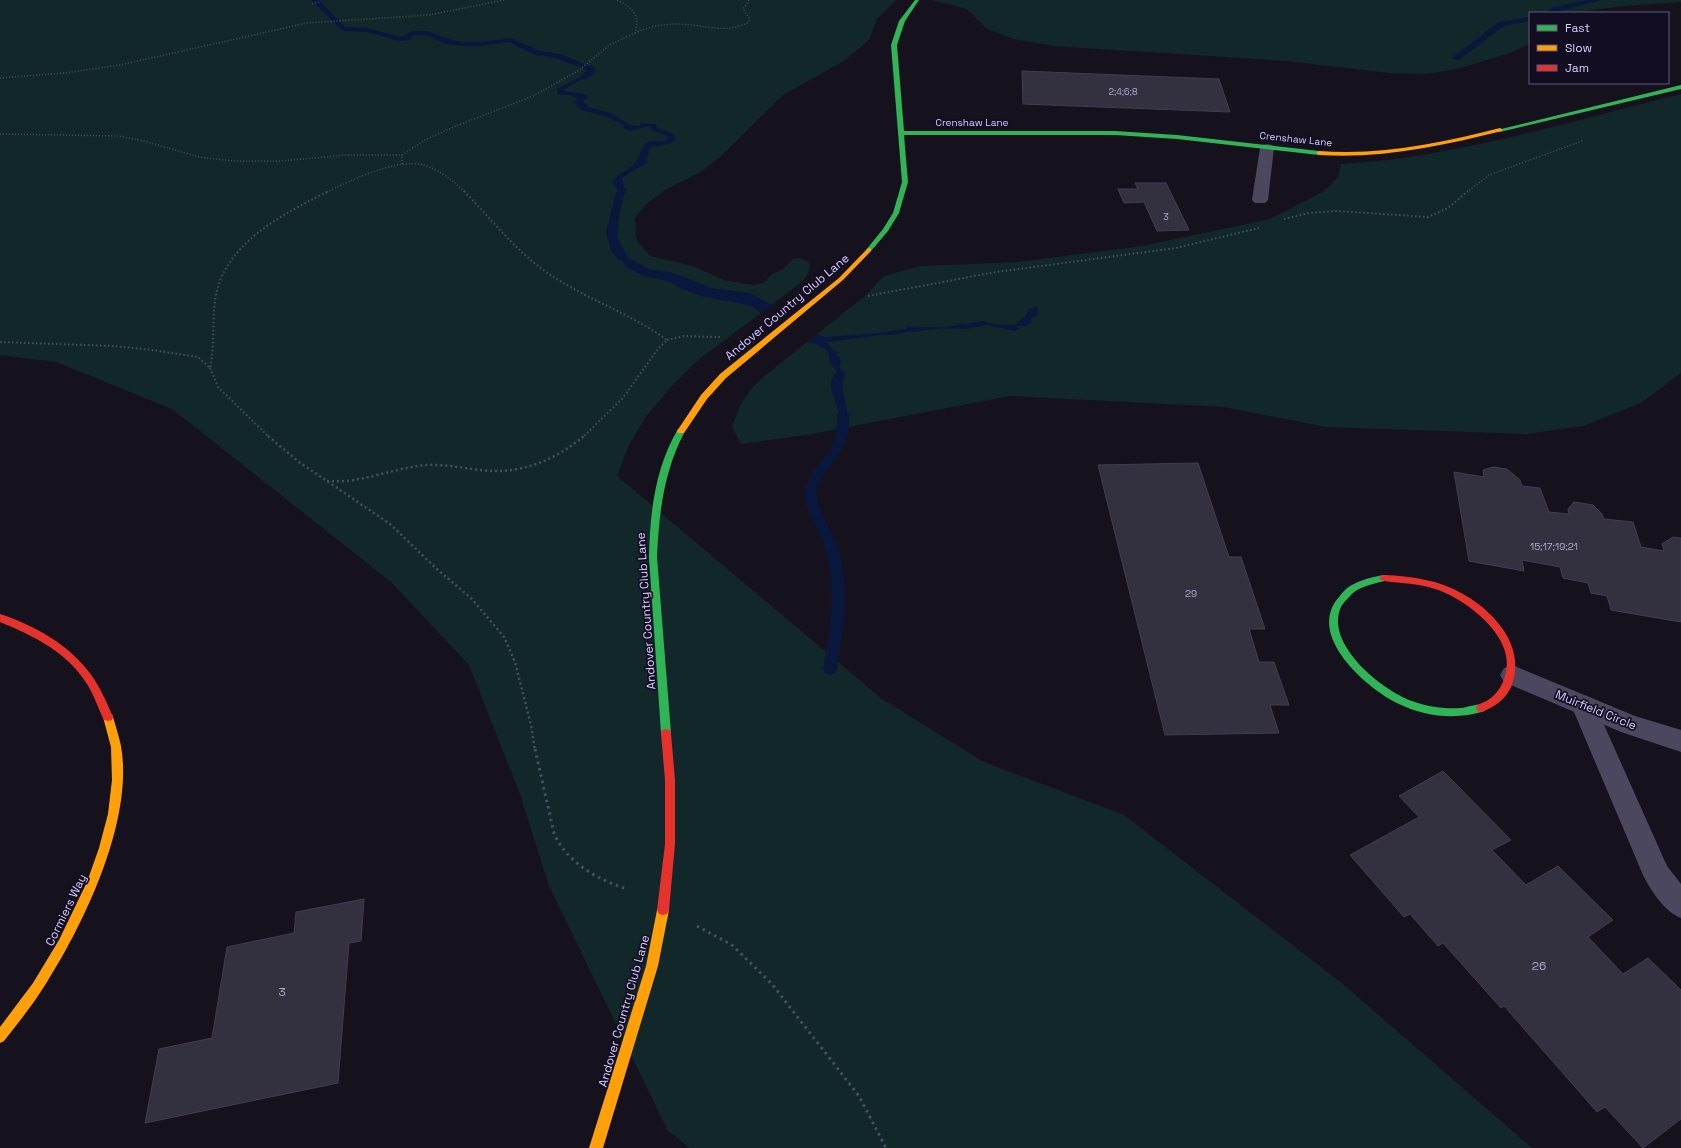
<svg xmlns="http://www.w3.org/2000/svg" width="1681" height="1148" viewBox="0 0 1681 1148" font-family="'Space Grotesk',sans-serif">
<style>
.green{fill:#11272a}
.water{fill:#0a173d}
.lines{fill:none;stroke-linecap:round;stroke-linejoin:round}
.stream{fill:#0a173d;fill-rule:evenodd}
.building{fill:#33303f;stroke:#433c52}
.path-far3{stroke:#45505e;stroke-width:1.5;stroke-dasharray:1 2;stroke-linecap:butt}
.path-far2{stroke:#45505e;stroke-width:2;stroke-dasharray:1.5 2.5;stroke-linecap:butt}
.path-far1{stroke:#45505e;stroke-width:2.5;stroke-dasharray:2 3;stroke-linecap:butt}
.path{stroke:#45505e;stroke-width:3;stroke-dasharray:2.5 4;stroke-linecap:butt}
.lane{fill:#4b475e;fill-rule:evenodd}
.street{fill:#4b475e;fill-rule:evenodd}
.fast{fill:#30b455;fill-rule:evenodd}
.slow{fill:#ff9f0a;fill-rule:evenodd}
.jam{fill:#e5322d;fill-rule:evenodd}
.labels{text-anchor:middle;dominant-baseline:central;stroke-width:3.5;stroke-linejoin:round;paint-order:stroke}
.far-number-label{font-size:9px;fill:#b0a7cf}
.far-street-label{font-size:10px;fill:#d9cfff;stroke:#130d22}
.number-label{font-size:10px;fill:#b0a7cf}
.street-label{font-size:12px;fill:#d9cfff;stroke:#130d22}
.near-number-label{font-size:12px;fill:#b0a7cf}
</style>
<rect width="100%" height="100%" fill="#15121d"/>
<g class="green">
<path d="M0 0H896L877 19 869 40 844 61 783 95 720 157 701 172 665 190 646 204 635 218 636 237 639 243 650 256 693 266 724 280 753 285 763 283 774 273 782 270 793 259 799 258 809 262C811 269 808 275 803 281L697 361 670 388 645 418 628 447 617 476 882 699 984 762 1124 815 1343 984 1532 1148H690L668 1131 549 886 520 794 469 665 391 582 172 409 56 362 0 355Z"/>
<polygon points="932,0 1681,0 1681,2 1626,6 1591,10 1583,13 1530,13 1530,44 1510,53 1457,69 1426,74 1389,73 1286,61 1053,46 1013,39 987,29 967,9"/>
<path d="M1681 94V373L1641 403 1583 426 1527 434 1326 427 1224 407 1010 396 806 435 741 444 732 427 740 406 751 389 767 374 866 295 884 276 920 266 1018 262 1142 246 1270 219 1324 191 1338 177 1341 164C1455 158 1570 121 1681 94Z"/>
</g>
<g class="water">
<path d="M592 65 596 69 594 72 568 87 564 91 585 94 588 97 583 101 588 107 611 113 630 125 639 126 642 123 655 124 659 129 672 133 676 137 675 141 665 145 650 147 646 163 622 178 624 187 626 189 620 210 617 237 628 258 651 270 671 272 711 288 749 293 773 305 762 314 752 306 701 296 675 286 671 282 644 276 626 267 623 261 619 260 611 251 606 232 616 193 618 191 612 182C618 173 630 170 636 162 640 157 641 146 648 142 654 139 662 145 668 138L666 135 652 130 649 126 630 131 624 128 622 124 605 116 581 110 574 102 578 101 576 98 570 95H558L557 91 558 88 587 74 590 70 586 69Z"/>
<path d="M1037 306 1038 316 1031 318V323L1026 326H1018L1017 328 1020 329 1014 331 987 325 966 329 941 328 914 332 911 331 893 335H881L827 342 833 350 841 353 836 354 841 360 840 368 845 374C837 394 852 410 848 430L835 432C836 426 839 418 838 411 836 398 824 383 837 372L831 364 827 350 816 344 807 342 818 334 825 337 879 333 906 329V326C914 328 953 328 960 324L951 323H963L961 325 983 321 998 325H1015L1026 315 1029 309Z"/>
</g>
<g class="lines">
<g class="stream">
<path d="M311 0H319L345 27 367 28 400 37 405 36 411 31H427L451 40 462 42H481L510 38 540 51 560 54 596 69C593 75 588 80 581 79V75L588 70 555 58 535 55 509 42 481 46H462L446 44 426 35H413L410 40 400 41 367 32 343 31Z"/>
<polygon points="1587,0 1601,0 1554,13 1545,13 1553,7"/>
<polygon points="1530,17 1530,21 1504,26 1459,60 1452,58 1499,22"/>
<path d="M843 410 849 414C850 430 846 444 837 457 829 469 817 479 817 494 817 511 831 530 837 545 850 585 844 629 837 669L835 673 830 675 825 673 823 669C831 630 836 587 825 548 820 532 804 510 805 494 806 475 823 462 832 447 837 437 838 425 837 414Z"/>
</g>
</g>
<g class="building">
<polygon points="1022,71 1219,79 1230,112 1023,104"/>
<polygon points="1135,183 1166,183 1189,230 1157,231 1144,202 1124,203 1118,189 1138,189"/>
<polygon points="1198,463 1229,557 1241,557 1265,629 1249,629 1259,662 1274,662 1289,705 1270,705 1279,733 1165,735 1098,465"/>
<polygon points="1493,467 1507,469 1520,480 1522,486 1540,488 1549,512 1569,514 1568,509 1574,502 1593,505 1602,514 1604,519 1633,522 1641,547 1664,551 1662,544 1673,537 1681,538 1681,622 1611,610 1607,596 1591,593 1588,583 1563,578 1560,567 1522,560 1524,571 1469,561 1454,472 1484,477 1483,470"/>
<polygon points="1443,771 1511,840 1492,850 1526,885 1558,866 1613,920 1588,937 1623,974 1648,958 1681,990 1681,1119 1643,1148 1605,1107 1597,1112 1504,1006 1501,1008 1443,943 1438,946 1410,914 1404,917 1350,855 1419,817 1399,796"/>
<polygon points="364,899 361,941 349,943 338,1083 145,1123 159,1049 212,1038 227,947 294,933 296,912"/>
</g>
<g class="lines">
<g class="path-far3">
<polyline points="312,4 320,2"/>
<path d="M635 33C648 27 662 24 677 24 702 24 725 35 749 22V18L743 9 749 0"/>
<polyline points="0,78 65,73 120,65 307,23 429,15 504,0"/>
<polyline points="0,134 119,136 144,141 199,157 234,161 281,161 346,155 402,155"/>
<path d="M402 164V155L425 140 451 128 533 96 578 71 611 44 635 33C641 16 632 7 617 0"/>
<path d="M327 192C352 180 396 158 424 165 439 170 454 181 465 192"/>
<polyline points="1467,192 1489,175 1582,141"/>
</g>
<g class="path-far2">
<path d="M464 191C493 221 517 253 552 276 589 300 631 314 667 340L657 350 623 398 583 437"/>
<polyline points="1284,219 1309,213 1337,211 1428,217 1448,208 1468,191"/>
<polyline points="868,296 996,272 1176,248 1259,228"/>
<polyline points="667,340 684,336 720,337"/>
<path d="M0 342 114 346 152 350 198 357 210 368C215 346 212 323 215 301 222 244 283 214 329 191"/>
<polyline points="210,368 218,387 269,437"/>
</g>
<g class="path-far1">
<polyline points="268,436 299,462 390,524 439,571 471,598 504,637 515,662 531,725 535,750"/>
<path d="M327 481C361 484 392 468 426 465 444 464 462 468 480 470 519 475 554 461 584 436"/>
</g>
<g class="path">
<path d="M535 749 554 833C566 862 598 880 627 889"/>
<polyline points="697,926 732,945 771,983 859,1096 886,1148"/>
</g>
<g class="lane">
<polygon points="1267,144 1272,145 1274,148 1268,200 1265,203 1255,203 1252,200 1260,148 1262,145"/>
<path d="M1583 695 1592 698 1667 866 1681 884V918C1665 912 1651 891 1643 875L1571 705 1574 698Z"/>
</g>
<polygon class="street" points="1512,665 1635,716 1681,730 1681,752 1621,732 1504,682 1500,675 1504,668"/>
<g class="fast">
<polygon points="915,0 919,0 905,21 897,45 904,131 1115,131 1177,135 1319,151 1322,153 1319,155 1177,139 1115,135 904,135 908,182 899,213 888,231 871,251 867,251 866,250 883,229 893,213 902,182 891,45 899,21"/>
<polygon points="1681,85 1681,89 1500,132 1497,130"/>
<path d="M681 428 685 431C664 471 659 512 657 557L671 733 670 736 666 737 662 736 661 733 649 557C650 512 655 468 678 429Z"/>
<path d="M1384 575 1387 576 1389 578 1387 580C1376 584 1362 585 1353 593 1349 597 1343 603 1341 607 1324 644 1383 691 1412 701 1428 707 1444 709 1461 708 1468 707 1478 703 1485 705L1486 708 1485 711C1457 720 1425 717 1399 704 1367 689 1305 635 1339 597 1342 593 1345 589 1350 586 1360 580 1372 577 1384 575Z"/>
</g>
<g class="slow">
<path d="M1500 128 1502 129V131C1441 146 1382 159 1319 155L1316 153 1319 151C1381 156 1440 143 1500 128Z"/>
<polygon points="869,248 871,249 871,251 843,280 726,378 707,399 684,433 678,433 677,431 701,395 720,374 839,278 867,249"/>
<path d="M108 713 112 714 113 717C116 727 119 737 121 746 134 819 85 922 47 982 34 1003 19 1022 4 1041L0 1043V1027L33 983 59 940 87 882 99 848 108 814 112 780 111 747 103 717 104 714Z"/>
<polygon points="663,905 667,906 669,910 658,966 603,1148 589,1148 646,966 657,910 659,906"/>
</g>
<g class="jam">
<path d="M1384 575C1411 576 1439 580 1463 594 1495 612 1526 647 1512 685 1506 699 1495 707 1481 712L1477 711 1476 708C1478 703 1484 703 1488 700 1497 694 1502 686 1505 676 1518 637 1464 597 1432 588 1422 585 1412 584 1402 583 1395 582 1387 582 1381 580L1379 578 1381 576Z"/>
<path d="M0 614C36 626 70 645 92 676 101 689 107 703 113 717L112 720 108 721 104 720C98 708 94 695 87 684 67 652 34 636 0 622Z"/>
<polygon points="666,729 670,730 671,733 675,780 675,844 669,910 667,914 663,915 659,914 657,910 665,844 665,780 661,733 662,730"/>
</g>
</g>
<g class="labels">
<g class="far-number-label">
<text x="1123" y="92">2;4;6;8</text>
<text x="1166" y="217">3</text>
</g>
<g class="far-street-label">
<text x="972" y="122">Crenshaw Lane</text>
<text transform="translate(1296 139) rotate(6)">Crenshaw Lane</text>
</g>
<g class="number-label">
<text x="1554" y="546">15;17;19;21</text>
<text x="1191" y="593">29</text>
</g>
<g class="street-label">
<text transform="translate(787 307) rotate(-40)">Andover Country Club Lane</text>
<text transform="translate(646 611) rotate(-94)">Andover Country Club Lane</text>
<text transform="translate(1596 710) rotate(22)">Muirfield Circle</text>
<text transform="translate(66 910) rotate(-64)">Cormiers Way</text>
<text transform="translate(624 1011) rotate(-74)">Andover Country Club Lane</text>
</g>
<g class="near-number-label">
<text x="1539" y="966">26</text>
<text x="282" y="992">3</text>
</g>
</g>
<rect x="1529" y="12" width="140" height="72" fill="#130d22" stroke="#625b7a"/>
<rect x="1537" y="25" width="20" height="6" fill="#30b455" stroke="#625b7a"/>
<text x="1565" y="32" font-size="12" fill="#d9cfff">Fast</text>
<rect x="1537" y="45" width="20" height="6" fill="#ff9f0a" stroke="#625b7a"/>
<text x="1565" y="52" font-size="12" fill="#d9cfff">Slow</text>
<rect x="1537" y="65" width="20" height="6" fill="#e5322d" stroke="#625b7a"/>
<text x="1565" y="72" font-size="12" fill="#d9cfff">Jam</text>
</svg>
